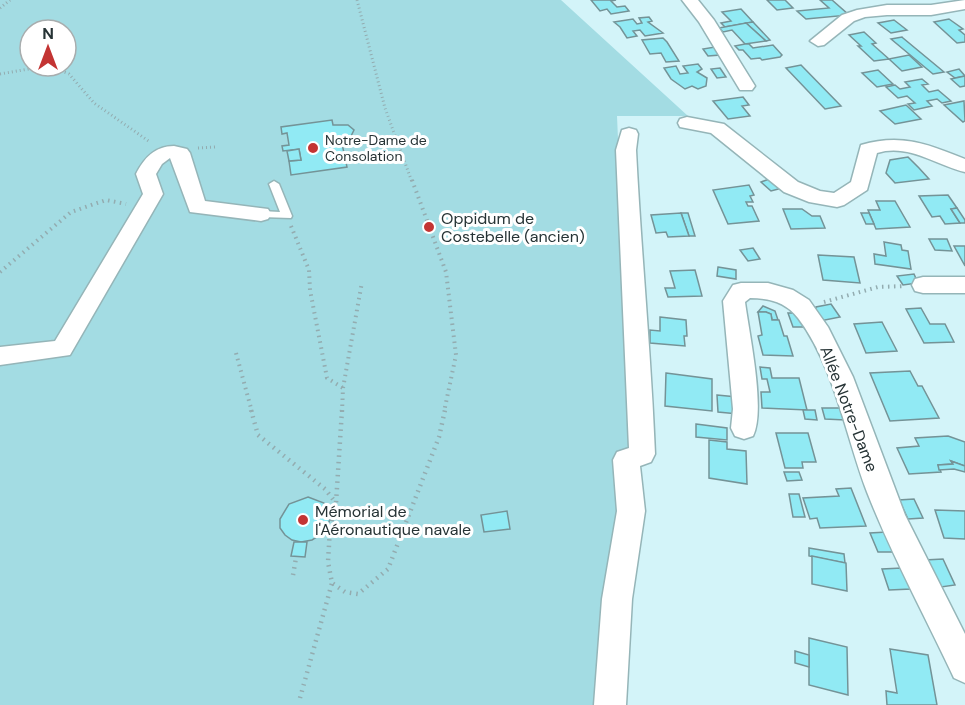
<svg xmlns="http://www.w3.org/2000/svg" width="965" height="705" viewBox="0 0 965 705" font-family="'DM Sans',sans-serif">
<style>
.green{fill:#a3dce3;fill-rule:evenodd}
.building{fill:#91eaf4;stroke:#749397;stroke-width:1.5}
.lines{fill:none;stroke-linecap:round;stroke-linejoin:round}
.service-casing{stroke:#95b5b8;stroke-width:3}
.minor-casing{stroke:#95b5b8;stroke-width:3}
.path-far2{stroke:#93acb0;stroke-width:3;stroke-dasharray:1 3;stroke-linecap:butt}
.path-far1{stroke:#93acb0;stroke-width:4;stroke-dasharray:1.5 4.5;stroke-linecap:butt}
.path{stroke:#93acb0;stroke-width:4.5;stroke-dasharray:1.5 5;stroke-linecap:butt}
.service{fill:#fff;fill-rule:evenodd}
.minor{fill:#fff;fill-rule:evenodd}
.poi-dot{fill:#c33433;stroke:#fff;stroke-width:2}
.labels{text-anchor:middle;dominant-baseline:central;stroke-width:6;stroke-linejoin:round;paint-order:stroke}
.far-poi-label{font-size:14px;fill:#263335;stroke:#fff;text-anchor:start}
.poi-label{font-size:16px;fill:#263335;stroke:#fff;text-anchor:start}
.street-label{font-size:16px;fill:#263335;stroke:#fff}
</style>
<rect width="100%" height="100%" fill="#d3f4f9"/>
<path class="green" d="M0 0H561L688 116H617L629 392 631 511 626 705H0ZM30 30H66V66H30Z"/>
<g class="building">
<polygon points="591,0 616,0 611,1 617,7 625,6 629,11 611,14 607,9 600,11"/>
<polygon points="767,0 785,0 793,8 777,10"/>
<polygon points="820,0 832,0 849,15 806,19 797,11 829,8"/>
<polygon points="741,9 753,22 725,27 721,23 731,21 722,12"/>
<polygon points="649,17 652,21 648,22 663,33 645,36 640,30 633,31 637,36 627,38 620,27 614,22 633,19 637,24 642,23 639,18"/>
<polygon points="949,19 963,29 959,30 965,35 965,42 957,43 934,22"/>
<polygon points="894,20 907,30 891,33 878,23"/>
<polygon points="753,22 770,40 766,41 746,23"/>
<polygon points="746,23 766,41 745,44 732,30 723,32 719,28"/>
<polygon points="864,32 876,43 872,44 889,59 909,55 922,67 902,71 889,59 874,61 858,46 861,46 849,35"/>
<polygon points="902,37 903,38 944,72 933,74 891,39"/>
<polygon points="663,38 667,42 679,61 666,62 661,53 650,54 642,40"/>
<polygon points="745,44 749,44 753,48 773,45 782,55 780,57 762,60 760,58 751,59 743,50 739,50 735,46"/>
<polygon points="715,47 720,55 708,56 703,49"/>
<polygon points="698,64 702,69 697,72 707,78 706,86 698,89 692,86 685,89 671,79 664,68 676,66 680,74 688,73 683,66"/>
<polygon points="801,65 841,106 825,109 786,68"/>
<polygon points="720,68 726,77 717,78 711,69"/>
<polygon points="959,69 965,76 955,78 947,72"/>
<polygon points="878,70 893,84 877,87 862,73"/>
<polygon points="965,76 965,86 960,87 951,79"/>
<polygon points="922,79 928,84 922,85 929,92 938,90 951,101 942,103 937,99 927,101 932,106 914,110 908,104 915,103 907,96 898,98 886,87 895,85 900,89 910,87 905,82"/>
<polygon points="743,97 749,105 742,106 750,116 728,119 713,101"/>
<polygon points="964,101 965,121 963,122 944,105"/>
<polygon points="906,105 921,119 895,124 880,111"/>
<polygon points="332,120 333,125 348,125 354,130 351,136 341,139 347,167 291,175 289,161 301,160 299,149 283,151 282,146 289,145 287,133 282,134 281,127"/>
<polygon points="299,149 301,160 289,161 287,151"/>
<polygon points="908,157 919,168 929,179 895,183 886,173 890,160"/>
<polygon points="772,178 782,188 771,191 761,182"/>
<polygon points="749,185 754,195 750,196 753,202 746,202 748,206 752,206 759,221 728,224 713,190"/>
<polygon points="948,195 957,208 951,209 960,223 945,224 940,216 932,217 919,196"/>
<polygon points="876,201 895,201 910,227 876,229 868,210 880,210"/>
<polygon points="957,208 965,220 965,223 960,223 951,209"/>
<polygon points="783,209 802,209 812,216 820,216 825,228 791,229"/>
<polygon points="681,213 688,213 695,236 689,236"/>
<polygon points="681,213 689,236 668,237 666,232 656,233 651,215"/>
<polygon points="861,213 869,213 874,224 866,224"/>
<polygon points="929,239 947,239 952,251 935,250"/>
<polygon points="884,242 901,245 902,250 908,251 911,269 875,264 874,254 886,256"/>
<polygon points="954,246 965,246 965,266"/>
<polygon points="753,248 760,259 748,261 740,250"/>
<polygon points="818,255 854,257 860,283 823,280"/>
<polygon points="718,267 736,270 736,279 717,276"/>
<polygon points="695,270 702,296 668,297 665,288 675,288 670,271"/>
<polygon points="914,274 918,283 903,285 897,276"/>
<polygon points="831,304 840,317 820,321 815,313 816,307"/>
<polygon points="763,306 775,311 778,320 772,320 771,314 766,312 758,312"/>
<polygon points="921,308 930,324 945,324 954,342 924,343 906,309"/>
<polygon points="758,312 766,312 771,314 772,320 779,320 784,336 787,336 793,356 763,355 758,336 762,335"/>
<polygon points="788,313 799,313 807,327 793,327"/>
<polygon points="660,317 686,320 687,336 684,336 685,346 650,343 650,330 660,331"/>
<polygon points="882,322 897,351 866,353 854,324"/>
<polygon points="760,367 770,368 772,378 799,378 807,410 762,408 761,392 770,392 767,379 762,379"/>
<polygon points="910,371 918,386 922,386 939,418 890,421 870,373"/>
<polygon points="666,373 712,379 712,411 665,406"/>
<polygon points="717,395 737,397 738,414 718,412"/>
<polygon points="822,408 841,408 845,420 825,419"/>
<polygon points="803,410 815,410 817,420 805,419"/>
<polygon points="696,424 727,428 727,440 696,437"/>
<polygon points="776,433 808,433 816,462 802,462 803,468 785,468"/>
<polygon points="948,436 965,442 965,466 951,461 953,464 938,465 941,472 909,474 897,448 919,446 915,438"/>
<polygon points="709,440 727,442 727,449 746,451 747,484 709,478"/>
<polygon points="951,461 965,466 965,472 954,469 939,470 938,465 953,464"/>
<polygon points="784,472 799,472 802,480 787,481"/>
<polygon points="851,488 866,526 820,528 817,518 810,519 803,498 839,496 836,489"/>
<polygon points="789,494 799,494 805,517 793,517"/>
<polygon points="308,497 324,503 329,510 330,519 327,527 320,535 312,540 301,542 292,540 285,535 280,528 280,519 289,504"/>
<polygon points="914,499 923,518 908,519 899,500"/>
<polygon points="935,510 965,511 965,539 944,538"/>
<polygon points="507,511 510,529 484,532 481,515"/>
<polygon points="887,532 895,552 878,552 870,533"/>
<polygon points="294,542 307,542 305,557 291,556"/>
<polygon points="809,548 844,554 845,563 809,556"/>
<polygon points="812,556 846,563 847,591 812,584"/>
<polygon points="943,559 955,585 941,587 925,560"/>
<polygon points="902,568 911,589 889,590 882,569"/>
<polygon points="809,638 847,647 848,695 809,685"/>
<polygon points="890,649 928,655 937,705 887,705 886,691 897,693"/>
<polygon points="795,651 809,655 809,667 795,663"/>
</g>
<g class="lines">
<defs>
<polygon id="service" points="274,181 279,184 292,216 291,218 261,217 256,214 261,211 280,212 269,184"/>
<g id="minor">
<polygon points="682,0 698,0 714,20 755,86 752,90 740,90 699,22"/>
<polygon points="965,0 965,9 931,15 887,15 865,17 854,21 824,45 818,46 810,41 842,15 857,10 887,5 931,5"/>
<path d="M687 117 724 124 798 182 820 191 834 193 851 182 861 145C901 133 928 144 965 159V172C936 165 908 143 877 153L867 190 844 205 837 207 809 202 784 192 711 133 680 127 678 123 680 119Z"/>
<path d="M629 128 636 130 638 134 636 150C641 252 651 352 655 454L651 462 640 466 645 511 632 599 626 705H594L602 599 617 511 613 460 617 452 629 448 616 150 622 130Z"/>
<path d="M174 146 187 149 190 153 205 201 268 209 271 214 268 219 261 221 190 212 170 158 162 164 156 174 163 194 70 355 0 365V347L55 341 143 194 136 174C144 158 155 146 174 146Z"/>
<polygon points="923,277 965,277 965,293 923,293 915,291 912,285 915,279"/>
<path d="M741 283H768L793 290 809 300 828 327 853 377 905 515 965 634V683L954 678C925 616 892 556 867 492 846 437 834 365 798 318 786 302 769 298 750 298L745 302C749 333 766 410 753 436L744 439 735 436 731 428 733 409 723 301 733 285Z"/>
</g>
</defs>
<use href="#service" class="service-casing"/>
<use href="#minor" class="minor-casing"/>
<g class="path-far2">
<polyline points="357,0 385,108 412,182"/>
<polyline points="0,8 10,0"/>
<polyline points="50,66 69,74 94,103 150,142"/>
<polyline points="0,74 46,66"/>
<polyline points="198,148 215,147"/>
</g>
<g class="path-far1">
<polyline points="412,180 446,272 456,355 444,412"/>
<polyline points="291,226 309,270 310,290 327,378 343,388"/>
<polyline points="0,272 71,212 106,200 126,204"/>
<polyline points="824,302 878,287 905,286"/>
<polyline points="236,353 252,412"/>
<polyline points="342,412 343,388 362,282"/>
</g>
<g class="path">
<polyline points="251,410 258,435 325,489 336,503"/>
<polyline points="342,410 336,503 330,528 328,562 332,583 345,592 358,594 388,569 439,437 445,410"/>
<polyline points="293,575 296,558"/>
<polyline points="300,698 332,583"/>
</g>
<use href="#service" class="service"/>
<use href="#minor" class="minor"/>
</g>
<g class="poi-dot">
<circle cx="313" cy="148" r="6"/>
<circle cx="429" cy="227" r="6"/>
<circle cx="303" cy="520" r="6"/>
</g>
<g class="labels">
<g class="far-poi-label">
<text x="325" y="140">Notre-Dame de<tspan x="325" dy="16">Consolation</tspan></text>
</g>
<g class="poi-label">
<text x="441" y="218">Oppidum de<tspan x="441" dy="18">Costebelle (ancien)</tspan></text>
<text x="315" y="511">Mémorial de<tspan x="315" dy="18">l'Aéronautique navale</tspan></text>
</g>
<g class="street-label">
<text transform="translate(849 409) rotate(69)">Allée Notre-Dame</text>
</g>
</g>
<g transform="translate(48 48)"><circle r="28" fill="#ffffff" stroke="#a8adae" stroke-width="1.5"/>
<path d="M0-4.5L10 22L0 15L-10 22Z" fill="#c33433"/>
<text y="-9" font-size="16" font-weight="bold" text-anchor="middle" fill="#263335">N</text>
</g>
</svg>
